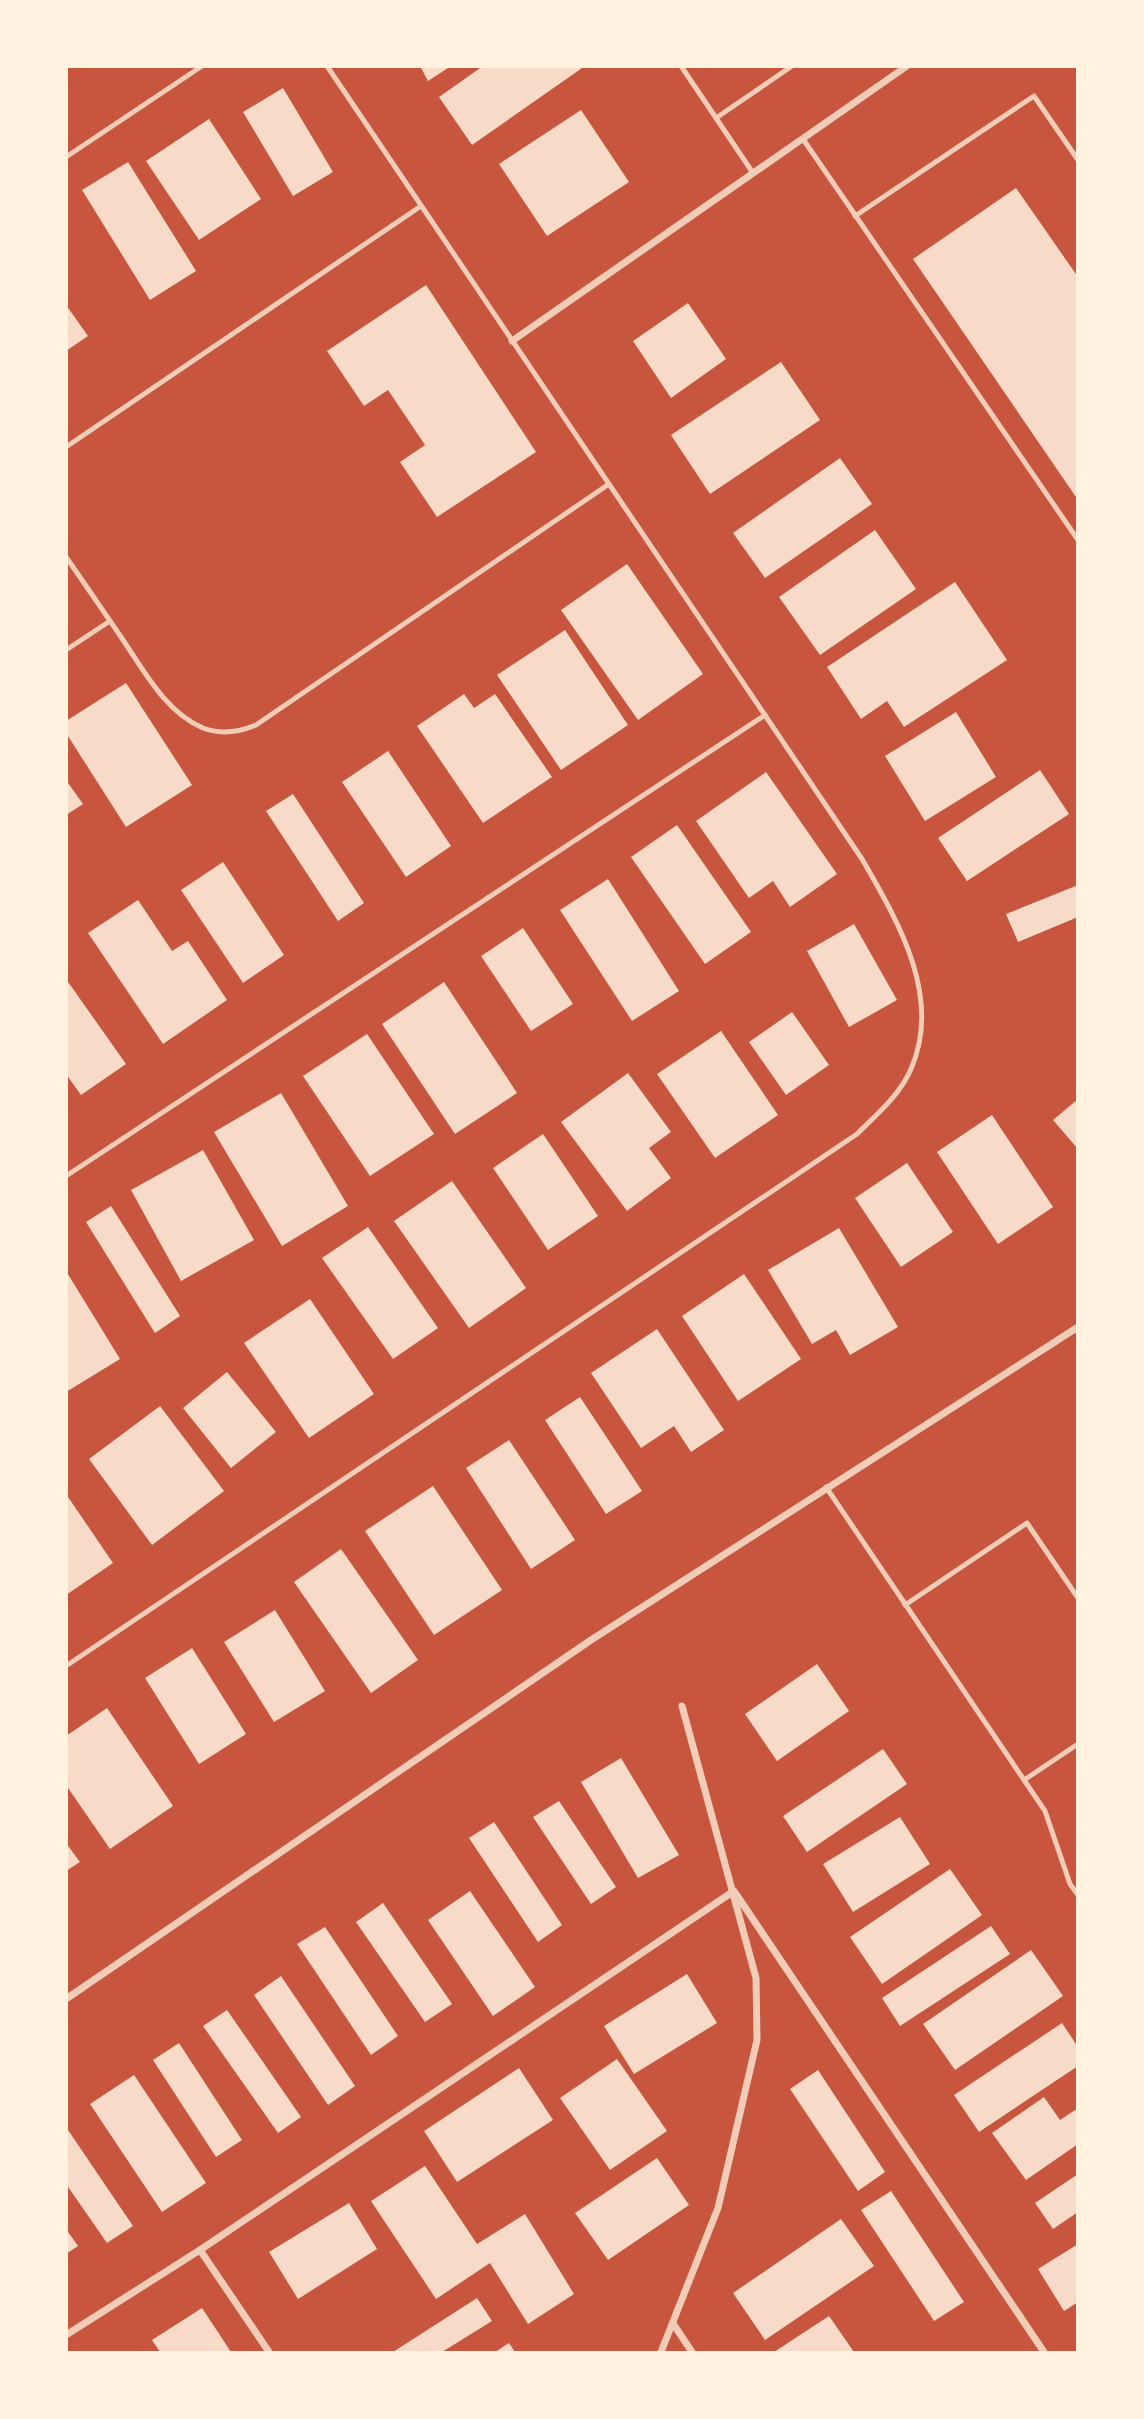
<svg xmlns="http://www.w3.org/2000/svg" width="1144" height="2419" viewBox="0 0 1144 2419" font-family="'Space Grotesk',sans-serif">
<style>
.building{fill:#f7dbc8}
.lines{fill:none;stroke-linecap:round;stroke-linejoin:round}
.service{stroke:#f1ccb7;stroke-width:5}
.minor{stroke:#f1ccb7;stroke-width:7}
</style>
<rect width="100%" height="100%" fill="#c8553d"/>
<g class="building">
<polygon points="420,66 451,66 428,81"/>
<polygon points="483,66 585,66 472,145 439,97"/>
<polygon points="283,88 333,172 293,196 243,112"/>
<polygon points="581,110 629,182 547,236 499,164"/>
<polygon points="209,119 261,199 199,240 146,161"/>
<polygon points="128,162 196,271 150,300 82,190"/>
<polygon points="1016,188 1078,277 1078,500 913,259"/>
<polygon points="426,285 536,452 437,517 400,462 425,445 388,390 364,406 327,351"/>
<polygon points="688,303 726,359 671,398 633,341"/>
<polygon points="66,305 88,336 66,351"/>
<polygon points="781,362 820,420 710,494 671,435"/>
<polygon points="840,458 872,504 765,578 733,533"/>
<polygon points="875,530 916,589 820,655 779,597"/>
<polygon points="627,564 703,674 638,720 561,610"/>
<polygon points="955,582 1007,660 904,727 887,701 861,719 827,667"/>
<polygon points="565,630 628,725 561,770 497,675"/>
<polygon points="126,683 192,785 126,827 66,733 66,721"/>
<polygon points="464,694 474,708 495,694 552,777 483,823 417,726"/>
<polygon points="956,712 996,777 925,821 885,756"/>
<polygon points="388,751 451,846 406,877 342,782"/>
<polygon points="1040,770 1069,814 967,881 938,838"/>
<polygon points="766,772 837,874 790,907 773,881 749,898 696,821"/>
<polygon points="66,780 83,804 66,815"/>
<polygon points="293,794 364,903 338,921 266,811"/>
<polygon points="677,825 751,932 705,964 631,857"/>
<polygon points="223,862 284,955 243,983 181,890"/>
<polygon points="608,879 679,991 632,1021 560,910"/>
<polygon points="1078,885 1078,917 1018,942 1006,914"/>
<polygon points="138,900 172,951 188,941 227,1000 163,1044 88,933"/>
<polygon points="854,924 897,1000 849,1027 807,951"/>
<polygon points="523,928 573,1004 531,1031 481,956"/>
<polygon points="66,979 126,1064 81,1095 66,1074"/>
<polygon points="444,982 517,1093 455,1134 382,1024"/>
<polygon points="792,1012 829,1065 786,1095 749,1042"/>
<polygon points="721,1031 778,1115 715,1158 657,1074"/>
<polygon points="367,1034 434,1134 370,1176 303,1076"/>
<polygon points="628,1073 671,1132 649,1148 671,1178 627,1211 561,1122"/>
<polygon points="281,1093 348,1206 282,1246 214,1132"/>
<polygon points="1078,1099 1078,1149 1053,1120"/>
<polygon points="992,1115 1053,1207 998,1244 937,1152"/>
<polygon points="543,1134 598,1216 548,1250 493,1168"/>
<polygon points="203,1150 254,1240 181,1281 131,1190"/>
<polygon points="907,1163 953,1232 901,1267 855,1198"/>
<polygon points="452,1181 526,1288 469,1328 394,1221"/>
<polygon points="111,1206 180,1316 155,1333 86,1222"/>
<polygon points="368,1227 438,1328 393,1359 322,1258"/>
<polygon points="839,1228 898,1327 850,1355 836,1330 812,1344 768,1270"/>
<polygon points="66,1271 120,1359 66,1392"/>
<polygon points="744,1274 801,1359 738,1401 682,1316"/>
<polygon points="310,1299 374,1394 309,1438 244,1343"/>
<polygon points="657,1329 724,1430 691,1452 674,1426 641,1448 591,1373"/>
<polygon points="227,1372 276,1432 231,1468 183,1408"/>
<polygon points="580,1397 642,1491 606,1514 545,1420"/>
<polygon points="160,1406 224,1491 152,1545 89,1459"/>
<polygon points="509,1440 575,1540 531,1569 466,1468"/>
<polygon points="433,1486 502,1590 434,1635 365,1531"/>
<polygon points="66,1494 113,1563 66,1595"/>
<polygon points="341,1549 418,1660 371,1693 294,1582"/>
<polygon points="275,1610 325,1691 274,1722 224,1642"/>
<polygon points="192,1648 246,1734 199,1764 145,1678"/>
<polygon points="817,1664 849,1711 777,1761 745,1714"/>
<polygon points="107,1708 173,1806 110,1849 66,1785 66,1736"/>
<polygon points="883,1749 907,1784 807,1852 783,1816"/>
<polygon points="621,1758 679,1855 638,1878 581,1782"/>
<polygon points="559,1801 616,1887 591,1904 533,1817"/>
<polygon points="900,1817 930,1864 853,1912 823,1864"/>
<polygon points="494,1822 562,1925 538,1942 469,1838"/>
<polygon points="66,1843 80,1862 66,1871"/>
<polygon points="950,1869 982,1915 882,1984 850,1937"/>
<polygon points="470,1891 535,1987 493,2016 428,1920"/>
<polygon points="383,1903 452,2004 425,2022 356,1922"/>
<polygon points="991,1926 1010,1954 900,2026 882,1998"/>
<polygon points="325,1927 398,2036 371,2055 297,1944"/>
<polygon points="1031,1950 1063,1996 955,2070 923,2024"/>
<polygon points="687,1974 717,2023 634,2074 604,2026"/>
<polygon points="281,1976 355,2086 328,2105 254,1995"/>
<polygon points="227,2010 301,2117 278,2133 203,2026"/>
<polygon points="1062,2023 1078,2047 1078,2066 979,2132 954,2095"/>
<polygon points="179,2043 242,2140 216,2157 153,2060"/>
<polygon points="617,2059 667,2131 610,2170 560,2098"/>
<polygon points="519,2068 553,2120 457,2182 424,2131"/>
<polygon points="818,2070 885,2172 858,2191 790,2089"/>
<polygon points="134,2075 206,2183 162,2212 90,2104"/>
<polygon points="1044,2097 1060,2120 1078,2108 1078,2144 1026,2180 992,2133"/>
<polygon points="66,2127 133,2226 107,2243 66,2184"/>
<polygon points="657,2158 689,2205 608,2260 575,2213"/>
<polygon points="425,2166 477,2244 525,2214 574,2294 528,2324 490,2263 436,2299 371,2201"/>
<polygon points="1078,2174 1078,2212 1053,2229 1035,2203"/>
<polygon points="891,2191 964,2302 934,2321 861,2210"/>
<polygon points="349,2203 377,2249 298,2299 269,2252"/>
<polygon points="841,2219 874,2266 765,2340 733,2293"/>
<polygon points="66,2229 78,2246 66,2254"/>
<polygon points="1078,2244 1078,2302 1064,2311 1038,2269"/>
<polygon points="477,2298 492,2321 442,2352 393,2352"/>
<polygon points="202,2308 231,2352 160,2352 152,2340"/>
<polygon points="829,2316 854,2352 774,2352"/>
<polygon points="509,2343 515,2352 495,2352"/>
</g>
<g class="lines">
<g class="service">
<polyline points="681,66 753,173"/>
<polyline points="716,118 792,66"/>
<polyline points="803,139 1078,540"/>
<polyline points="66,157 202,66"/>
<polyline points="855,216 1034,96 1078,160"/>
<polyline points="66,447 421,206"/>
<path d="M66 557C85 584 103 611 121 637 143 669 165 712 203 728 221 735 239 732 256 725L609 484"/>
<polyline points="66,650 110,621"/>
<polyline points="66,1176 765,715"/>
<polyline points="826,1487 1045,1811 1070,1884 1078,1895"/>
<polyline points="905,1605 1027,1523 1078,1598"/>
<path d="M66 1666 857 1134C876 1115 900 1095 911 1069 943 996 897 920 862 859L327 66"/>
<polyline points="1024,1780 1078,1744"/>
</g>
<g class="minor">
<polyline points="512,341 907,66"/>
<polyline points="66,1999 591,1640 1078,1327"/>
<polyline points="200,2250 269,2352"/>
<polyline points="674,2325 692,2352"/>
<polyline points="66,2335 200,2250 734,1891 1044,2352"/>
<polyline points="661,2352 718,2208 757,2040 756,1978 682,1706"/>
</g>
</g>
<rect width="1144" height="2419" fill="none" stroke="#fff3e0" stroke-width="136"/>
</svg>
